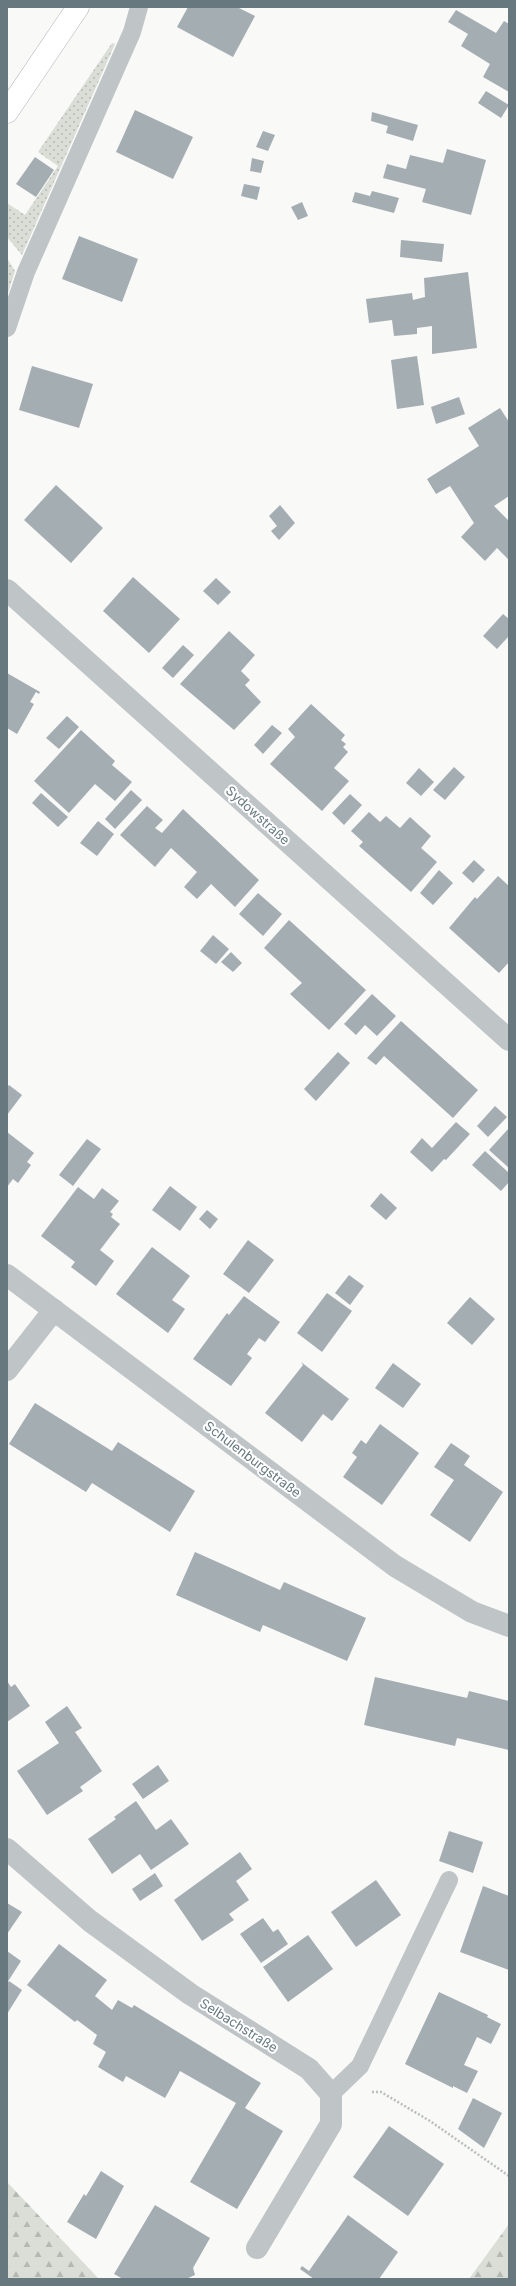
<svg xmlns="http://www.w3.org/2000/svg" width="516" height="2286" viewBox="0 0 516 2286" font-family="Inter,sans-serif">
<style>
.grass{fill:url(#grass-dots)}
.forest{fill:url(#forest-firs)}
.building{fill:#a4aeb2}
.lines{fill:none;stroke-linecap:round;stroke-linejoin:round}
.secondary-casing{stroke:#b1b8bb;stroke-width:23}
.path{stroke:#b9bdbf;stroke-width:2.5;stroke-dasharray:2 2;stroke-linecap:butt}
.lane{stroke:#bfc4c6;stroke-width:18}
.street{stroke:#bfc4c6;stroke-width:22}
.secondary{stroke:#fff;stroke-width:22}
.labels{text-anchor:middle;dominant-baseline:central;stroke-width:4;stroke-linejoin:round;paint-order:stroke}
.street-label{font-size:13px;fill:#67797f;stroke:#fff}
</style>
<defs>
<pattern id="grass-dots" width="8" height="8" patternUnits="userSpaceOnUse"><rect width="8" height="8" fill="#daded7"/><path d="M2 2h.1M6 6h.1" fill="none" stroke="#b5b9b4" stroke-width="1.8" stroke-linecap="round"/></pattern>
<pattern id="forest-firs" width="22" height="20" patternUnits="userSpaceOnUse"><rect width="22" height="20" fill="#daded7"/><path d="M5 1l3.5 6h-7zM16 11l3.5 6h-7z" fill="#b5b9b4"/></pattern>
</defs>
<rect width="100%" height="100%" fill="#f9f9f7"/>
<g class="grass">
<polygon points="112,43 115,44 22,255 7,237 7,203 25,215 58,166 38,152"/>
<polygon points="7,258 15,271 7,296"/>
</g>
<g class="forest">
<polygon points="7,2182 99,2279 7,2279"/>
<polygon points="509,2224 509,2279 469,2279"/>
</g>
<g class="building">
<polygon points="188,7 237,7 255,16 233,57 177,27"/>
<polygon points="456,10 496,33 504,21 509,24 509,92 483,77 490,64 461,46 468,34 448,22"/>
<polygon points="486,91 509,105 501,118 478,103"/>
<polygon points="135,110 193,137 173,179 116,152"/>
<polygon points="372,112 418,125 413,141 386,133 388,126 371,121"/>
<polygon points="263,131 275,135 268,151 256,147"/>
<polygon points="447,149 486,160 471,215 422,202 426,189 383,178 387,164 406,169 410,155 443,163"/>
<polygon points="35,157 54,170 36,197 16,184"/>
<polygon points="252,158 264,161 261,173 250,171"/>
<polygon points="244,184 260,187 257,200 241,196"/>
<polygon points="372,191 399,198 394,213 352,202 355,192 370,196"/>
<polygon points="302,202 308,216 298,220 291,207"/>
<polygon points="79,236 138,259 122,302 62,279"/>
<polygon points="401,240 444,244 442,262 400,257"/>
<polygon points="468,272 477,348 432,354 432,326 417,328 417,334 394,336 392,320 369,323 366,299 412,293 413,300 425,297 424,278"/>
<polygon points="417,356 424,405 397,409 391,360"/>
<polygon points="32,366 93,384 79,428 19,410"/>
<polygon points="459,397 465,414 436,424 431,407"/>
<polygon points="500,408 509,422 509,496 494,506 509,521 509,560 497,548 485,561 461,537 474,523 450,486 436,494 427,479 479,446 468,428"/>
<polygon points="56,485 103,528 71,563 24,520"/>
<polygon points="280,505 295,523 279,540 271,531 277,526 269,516"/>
<polygon points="133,577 180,619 149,653 103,611"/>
<polygon points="216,578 231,592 218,605 203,591"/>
<polygon points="503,614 509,619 509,636 497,649 483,636"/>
<polygon points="229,631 255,655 241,671 250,680 245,685 261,702 234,730 180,684"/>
<polygon points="183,645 194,655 173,678 162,668"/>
<polygon points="7,673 40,692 39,694 36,692 30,702 34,704 17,734 7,728"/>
<polygon points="311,704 345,735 341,740 346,744 343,747 348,752 334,768 349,781 322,811 270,764 295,737 288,729"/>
<polygon points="67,716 79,727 59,749 46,738"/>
<polygon points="272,725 282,733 263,754 254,745"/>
<polygon points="81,730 115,761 112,765 132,782 115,801 95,784 69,813 34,781"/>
<polygon points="454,767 465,777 445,800 433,790"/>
<polygon points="419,768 434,782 421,796 406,783"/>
<polygon points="131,790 142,800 115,829 105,819"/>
<polygon points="41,793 68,817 58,827 32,803"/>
<polygon points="350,794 362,805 344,825 332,813"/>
<polygon points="147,806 163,820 155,828 162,833 183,809 259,880 235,907 211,884 197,899 184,887 197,872 171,848 155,867 120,835"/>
<polygon points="369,812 380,822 386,816 400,828 410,817 431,836 421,848 437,862 411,892 359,846 363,842 351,831"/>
<polygon points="98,821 114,834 97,856 80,843"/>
<polygon points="474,860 485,870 473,883 462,873"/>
<polygon points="439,870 453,883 433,905 420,893"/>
<polygon points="498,876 509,886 509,962 499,973 449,928 475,897 477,899"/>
<polygon points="258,893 282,914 263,936 239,914"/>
<polygon points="289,920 366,990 329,1030 290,994 302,983 264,948"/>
<polygon points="213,935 229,949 216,964 200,951"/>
<polygon points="231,952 242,963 233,972 221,962"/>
<polygon points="372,994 396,1016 377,1036 365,1025 356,1035 344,1024"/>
<polygon points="401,1021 478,1090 453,1118 384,1056 376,1065 367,1058"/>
<polygon points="338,1052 350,1063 316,1101 304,1089"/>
<polygon points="9,1085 22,1095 7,1115 7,1087"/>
<polygon points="495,1106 507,1117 488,1137 477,1126"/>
<polygon points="456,1122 470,1134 446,1160 444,1159 432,1172 410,1152 422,1138 432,1148"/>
<polygon points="509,1128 509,1168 489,1150"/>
<polygon points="7,1132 34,1153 27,1162 31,1165 18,1183 13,1179 7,1187"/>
<polygon points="87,1139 101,1149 73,1186 59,1175"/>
<polygon points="485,1151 509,1173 509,1182 501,1191 472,1165"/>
<polygon points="170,1186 197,1207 180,1231 152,1210"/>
<polygon points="78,1187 94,1199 102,1188 119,1201 110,1212 113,1214 111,1217 120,1224 100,1250 114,1261 96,1286 71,1267 75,1262 41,1236"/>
<polygon points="381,1193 397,1208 386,1220 370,1206"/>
<polygon points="207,1210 218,1219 210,1229 199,1219"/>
<polygon points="248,1240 274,1260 249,1293 223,1274"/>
<polygon points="152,1247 190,1276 172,1300 185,1309 168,1333 116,1294"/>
<polygon points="349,1275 364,1286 350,1305 335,1293"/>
<polygon points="327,1293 352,1311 322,1352 297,1333"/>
<polygon points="244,1296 280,1322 265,1342 259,1338 247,1354 252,1358 231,1386 193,1359 227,1313 229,1315"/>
<polygon points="470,1297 495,1319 472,1345 447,1323"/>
<polygon points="301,1362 349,1399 332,1421 323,1414 302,1442 265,1413 303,1365"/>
<polygon points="393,1363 421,1384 403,1408 375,1388"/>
<polygon points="35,1403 112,1451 118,1442 195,1491 170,1532 92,1483 86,1492 9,1444"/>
<polygon points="380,1424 419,1453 382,1505 343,1477 357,1457 352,1453 361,1440 366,1444"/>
<polygon points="451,1443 470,1456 464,1465 503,1492 470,1542 430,1515 454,1480 434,1467"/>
<polygon points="195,1552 280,1590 284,1582 366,1618 347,1661 263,1625 260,1632 176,1595"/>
<polygon points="375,1677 467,1698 469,1691 509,1701 509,1750 457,1738 455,1746 364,1725"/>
<polygon points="7,1681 11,1687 15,1684 30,1706 7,1722"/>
<polygon points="67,1706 82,1728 75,1732 102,1771 80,1787 83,1791 47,1815 17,1771 59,1743 45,1722"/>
<polygon points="158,1765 169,1781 143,1799 132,1784"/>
<polygon points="136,1801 156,1830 171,1819 189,1844 151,1870 140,1854 112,1874 88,1839 116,1819 114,1817"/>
<polygon points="449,1831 483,1842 473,1873 439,1861"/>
<polygon points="240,1852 252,1869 236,1881 249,1900 229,1914 234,1920 202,1941 174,1900"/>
<polygon points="155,1873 163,1886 140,1901 132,1889"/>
<polygon points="376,1880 401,1915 356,1947 331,1912"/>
<polygon points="483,1886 509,1896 509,1970 460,1952"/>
<polygon points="7,1903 22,1912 7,1934"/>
<polygon points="263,1918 273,1932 278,1929 288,1944 261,1963 240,1934"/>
<polygon points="308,1935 333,1969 288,2002 263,1967"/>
<polygon points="59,1944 107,1980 95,1996 112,2010 118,2000 132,2008 134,2005 261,2083 245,2108 283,2131 237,2209 190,2182 236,2103 180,2071 165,2098 126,2076 123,2082 98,2067 106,2052 93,2044 97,2035 77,2020 75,2022 27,1985"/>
<polygon points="7,1951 21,1961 7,1983"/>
<polygon points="9,1981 22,1990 7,2014 7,1984"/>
<polygon points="439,1992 488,2015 487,2017 501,2024 491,2044 477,2037 464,2065 478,2071 467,2093 453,2086 453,2088 405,2064"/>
<polygon points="473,2098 502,2113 484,2148 458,2129"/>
<polygon points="389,2126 444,2164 408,2216 353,2177"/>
<polygon points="101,2171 124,2186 96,2239 67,2222 84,2194 86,2196"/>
<polygon points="155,2205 210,2238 193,2268 195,2275 186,2279 123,2279 114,2274"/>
<polygon points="348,2215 398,2252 379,2279 314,2279 300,2269 302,2266 309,2271"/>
</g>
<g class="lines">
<defs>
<polyline id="secondary" points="7,112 78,7"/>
</defs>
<use href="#secondary" class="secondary-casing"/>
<polyline class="path" points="372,2092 381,2092 430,2121 509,2176"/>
<g class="lane">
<polyline points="7,328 26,272 132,32 139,7"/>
<polyline points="331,2094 360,2066 449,1880"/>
</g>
<g class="street">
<polyline points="7,590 509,1040"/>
<polyline points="7,1275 395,1566 472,1612 509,1626"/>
<polyline points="7,1370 54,1310"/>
<polyline points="7,1849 90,1921 190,1994 309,2069 331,2094 331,2124 257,2248"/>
</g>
<use href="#secondary" class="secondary"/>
</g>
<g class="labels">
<g class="street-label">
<text transform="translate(258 815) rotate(42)">Sydowstraße</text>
<text transform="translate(253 1459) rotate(37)">Schulenburgstraße</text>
<text transform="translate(239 2025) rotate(32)">Selbachstraße</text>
</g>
</g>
<rect width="516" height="2286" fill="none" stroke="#67797f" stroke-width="16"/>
</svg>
